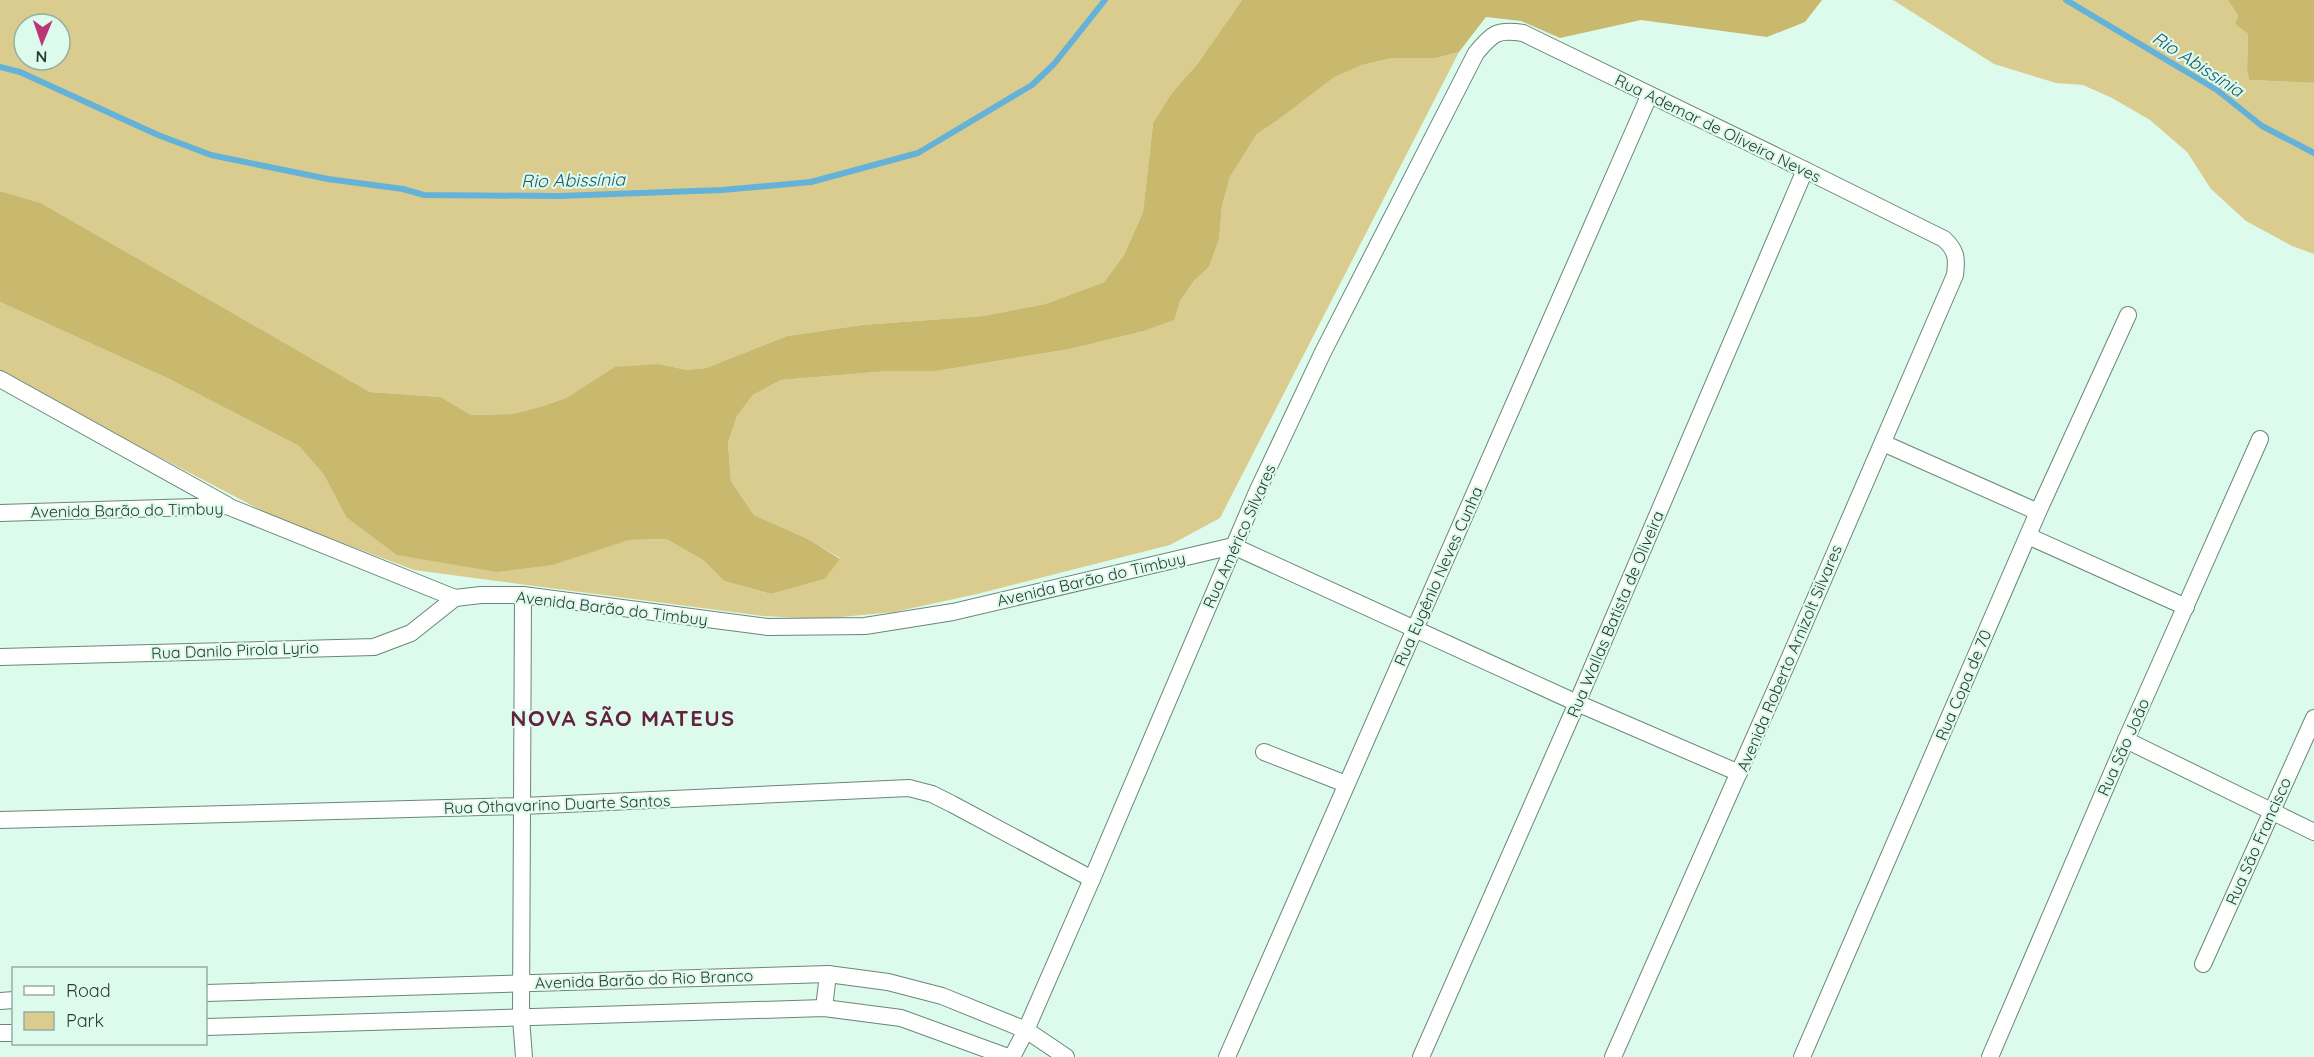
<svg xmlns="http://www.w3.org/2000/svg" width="2314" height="1057" viewBox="0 0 2314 1057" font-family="Quicksand,sans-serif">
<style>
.green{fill:#dacc8e;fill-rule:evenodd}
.forest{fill:#c9b96f}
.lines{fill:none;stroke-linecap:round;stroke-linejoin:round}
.stream{stroke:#65b2d9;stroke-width:6}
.minor-casing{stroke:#6a8679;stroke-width:18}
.minor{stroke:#fff;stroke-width:16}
.labels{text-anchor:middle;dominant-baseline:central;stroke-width:4.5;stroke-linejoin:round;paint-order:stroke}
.street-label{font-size:16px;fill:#2c3833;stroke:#ddfbed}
.water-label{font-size:18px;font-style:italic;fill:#1e5975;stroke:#ddfbed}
.district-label{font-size:22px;font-weight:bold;letter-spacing:1.5px;fill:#642240;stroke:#ddfbed}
</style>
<rect width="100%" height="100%" fill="#ddfbed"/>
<g class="green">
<path d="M0 0H1242L1198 63 1171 94 1153 123 1143 212 1124 255 1104 282 1045 304 983 316 862 325 787 336 706 368 687 370 659 364 591 384 568 397 543 406 513 414 471 415 441 397 370 392 41 203 0 191ZM24 24H60V60H24Z"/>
<polygon points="1893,0 2228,0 2238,16 2235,24 2248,34 2247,70 2249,80 2314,83 2314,254 2292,246 2246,221 2211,189 2187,152 2150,120 2112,98 2083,85 2056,83 1994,64"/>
<polygon points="1459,52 1220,518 1170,545 977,594 894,612 820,619 763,616 414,570 276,518 56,403 0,371 0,302 167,378 299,446 324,475 346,517 595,550 629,540 666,539 703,560 724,581 771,594 825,579 840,558 810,540 754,515 731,481 728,443 737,416 753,395 781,380 888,371 936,371 1070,349 1144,331 1173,320 1180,301 1194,281 1209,267 1219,240 1222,206 1230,177 1257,134 1278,120 1334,76 1362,65 1392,58 1436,58"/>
</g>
<g class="forest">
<polygon points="1242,0 1822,0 1805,22 1767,37 1641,20 1560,38 1521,21 1486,17 1459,52 1436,58 1392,58 1362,65 1334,77 1278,120 1257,134 1230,177 1222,206 1219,240 1209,267 1194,281 1180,301 1174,320 1144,331 1070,349 936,371 888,371 781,380 753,395 737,416 728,443 731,481 754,515 810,540 840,559 825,579 771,594 724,581 703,560 666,539 629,540 552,565 497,572 397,555 346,517 324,475 299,446 167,378 0,302 0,191 41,203 370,392 441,397 471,415 513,414 543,406 568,397 615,367 659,364 687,370 706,368 787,336 862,325 983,316 1045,304 1104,282 1124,255 1143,212 1153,123 1171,94 1198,63"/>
<polygon points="2228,0 2314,0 2314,83 2249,80 2247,70 2248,34 2235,24 2238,16"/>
</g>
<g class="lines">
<g class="stream">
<polyline points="2066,0 2217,90 2262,126 2314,153"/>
<polyline points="0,67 20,72 158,135 211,155 328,179 403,189 424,195 559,196 722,190 811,182 918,153 1032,85 1054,64 1105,0"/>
</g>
<defs>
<g id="minor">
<polyline points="0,379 227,505"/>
<polyline points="1883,443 2038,512"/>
<polyline points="0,513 227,506 455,598 481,595 523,595 768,627 865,626 953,612 1233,546 1577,703 1739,773"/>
<polyline points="2028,536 2186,607"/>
<polyline points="523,595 521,1018 524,1057"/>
<polyline points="0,657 374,647 411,633 455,598"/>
<polyline points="2126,740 2314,832"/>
<polyline points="1264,752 1346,784"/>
<polyline points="0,820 523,806 909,788 932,794 952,804 1092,879"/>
<polyline points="2203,964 2314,718"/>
<polyline points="206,993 828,974 888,982 942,996 1026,1030 1066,1057"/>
<polyline points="0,1001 14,1000"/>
<polyline points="824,1008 828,974"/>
<polyline points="206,1027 824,1008 901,1018 1008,1057"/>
<polyline points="0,1033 14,1033"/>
<path d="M1012 1057 1026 1030 1092 879 1257 492 1323 352 1476 53C1493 33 1497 29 1523 33L1805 170 1944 239C1957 251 1957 259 1955 275L1789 659 1613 1057"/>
<polyline points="1227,1057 1649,96"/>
<polyline points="1421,1057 1577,703 1805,170"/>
<polyline points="1802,1057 2038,512 2128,315"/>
<polyline points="1990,1057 2126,740 2260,439"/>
</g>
</defs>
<use href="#minor" class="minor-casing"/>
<use href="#minor" class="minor"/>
</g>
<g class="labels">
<g class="street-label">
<text transform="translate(1718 128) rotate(26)">Rua Ademar de Oliveira Neves</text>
<text transform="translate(127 510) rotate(-1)">Avenida Barão do Timbuy</text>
<text transform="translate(1239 536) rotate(-66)">Rua Américo Silvares</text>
<text transform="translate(1438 576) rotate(-66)">Rua Eugênio Neves Cunha</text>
<text transform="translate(1091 579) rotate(-13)">Avenida Barão do Timbuy</text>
<text transform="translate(612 608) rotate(7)">Avenida Barão do Timbuy</text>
<text transform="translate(1615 614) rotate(-67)">Rua Wallas Batista de Oliveira</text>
<text transform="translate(235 650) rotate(-2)">Rua Danilo Pirola Lyrio</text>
<text transform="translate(1789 658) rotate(-67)">Avenida Roberto Arnizolt Silvares</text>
<text transform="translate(1963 685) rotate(-67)">Rua Copa de 70</text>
<text transform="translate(2123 747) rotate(-66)">Rua São João</text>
<text transform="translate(557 804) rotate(-2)">Rua Othavarino Duarte Santos</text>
<text transform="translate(2258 841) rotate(-66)">Rua São Francisco</text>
<text transform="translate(644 979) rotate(-2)">Avenida Barão do Rio Branco</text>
</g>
<g class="water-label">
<text transform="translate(2198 64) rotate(33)">Rio Abissínia</text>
<text transform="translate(573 180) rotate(-1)">Rio Abissínia</text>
</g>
<g class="district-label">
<text x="623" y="718">NOVA SÃO MATEUS</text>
</g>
</g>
<rect x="12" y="967" width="195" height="78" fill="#ddfbed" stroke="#96ada3" stroke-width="1.5"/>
<rect x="24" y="986" width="30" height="9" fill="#ffffff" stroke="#96ada3" stroke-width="1.5"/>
<text x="66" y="997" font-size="18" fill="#2c3833">Road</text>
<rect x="24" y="1012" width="30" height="18" fill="#dacc8e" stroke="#96ada3" stroke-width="1.5"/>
<text x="66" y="1027" font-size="18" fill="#2c3833">Park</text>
<g transform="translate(42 42) rotate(182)"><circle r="28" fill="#ddfbed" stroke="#96ada3" stroke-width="1.5"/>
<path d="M0-4.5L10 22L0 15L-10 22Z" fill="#bc3576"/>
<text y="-9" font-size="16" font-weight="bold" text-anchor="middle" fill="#2c3833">N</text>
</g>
</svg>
